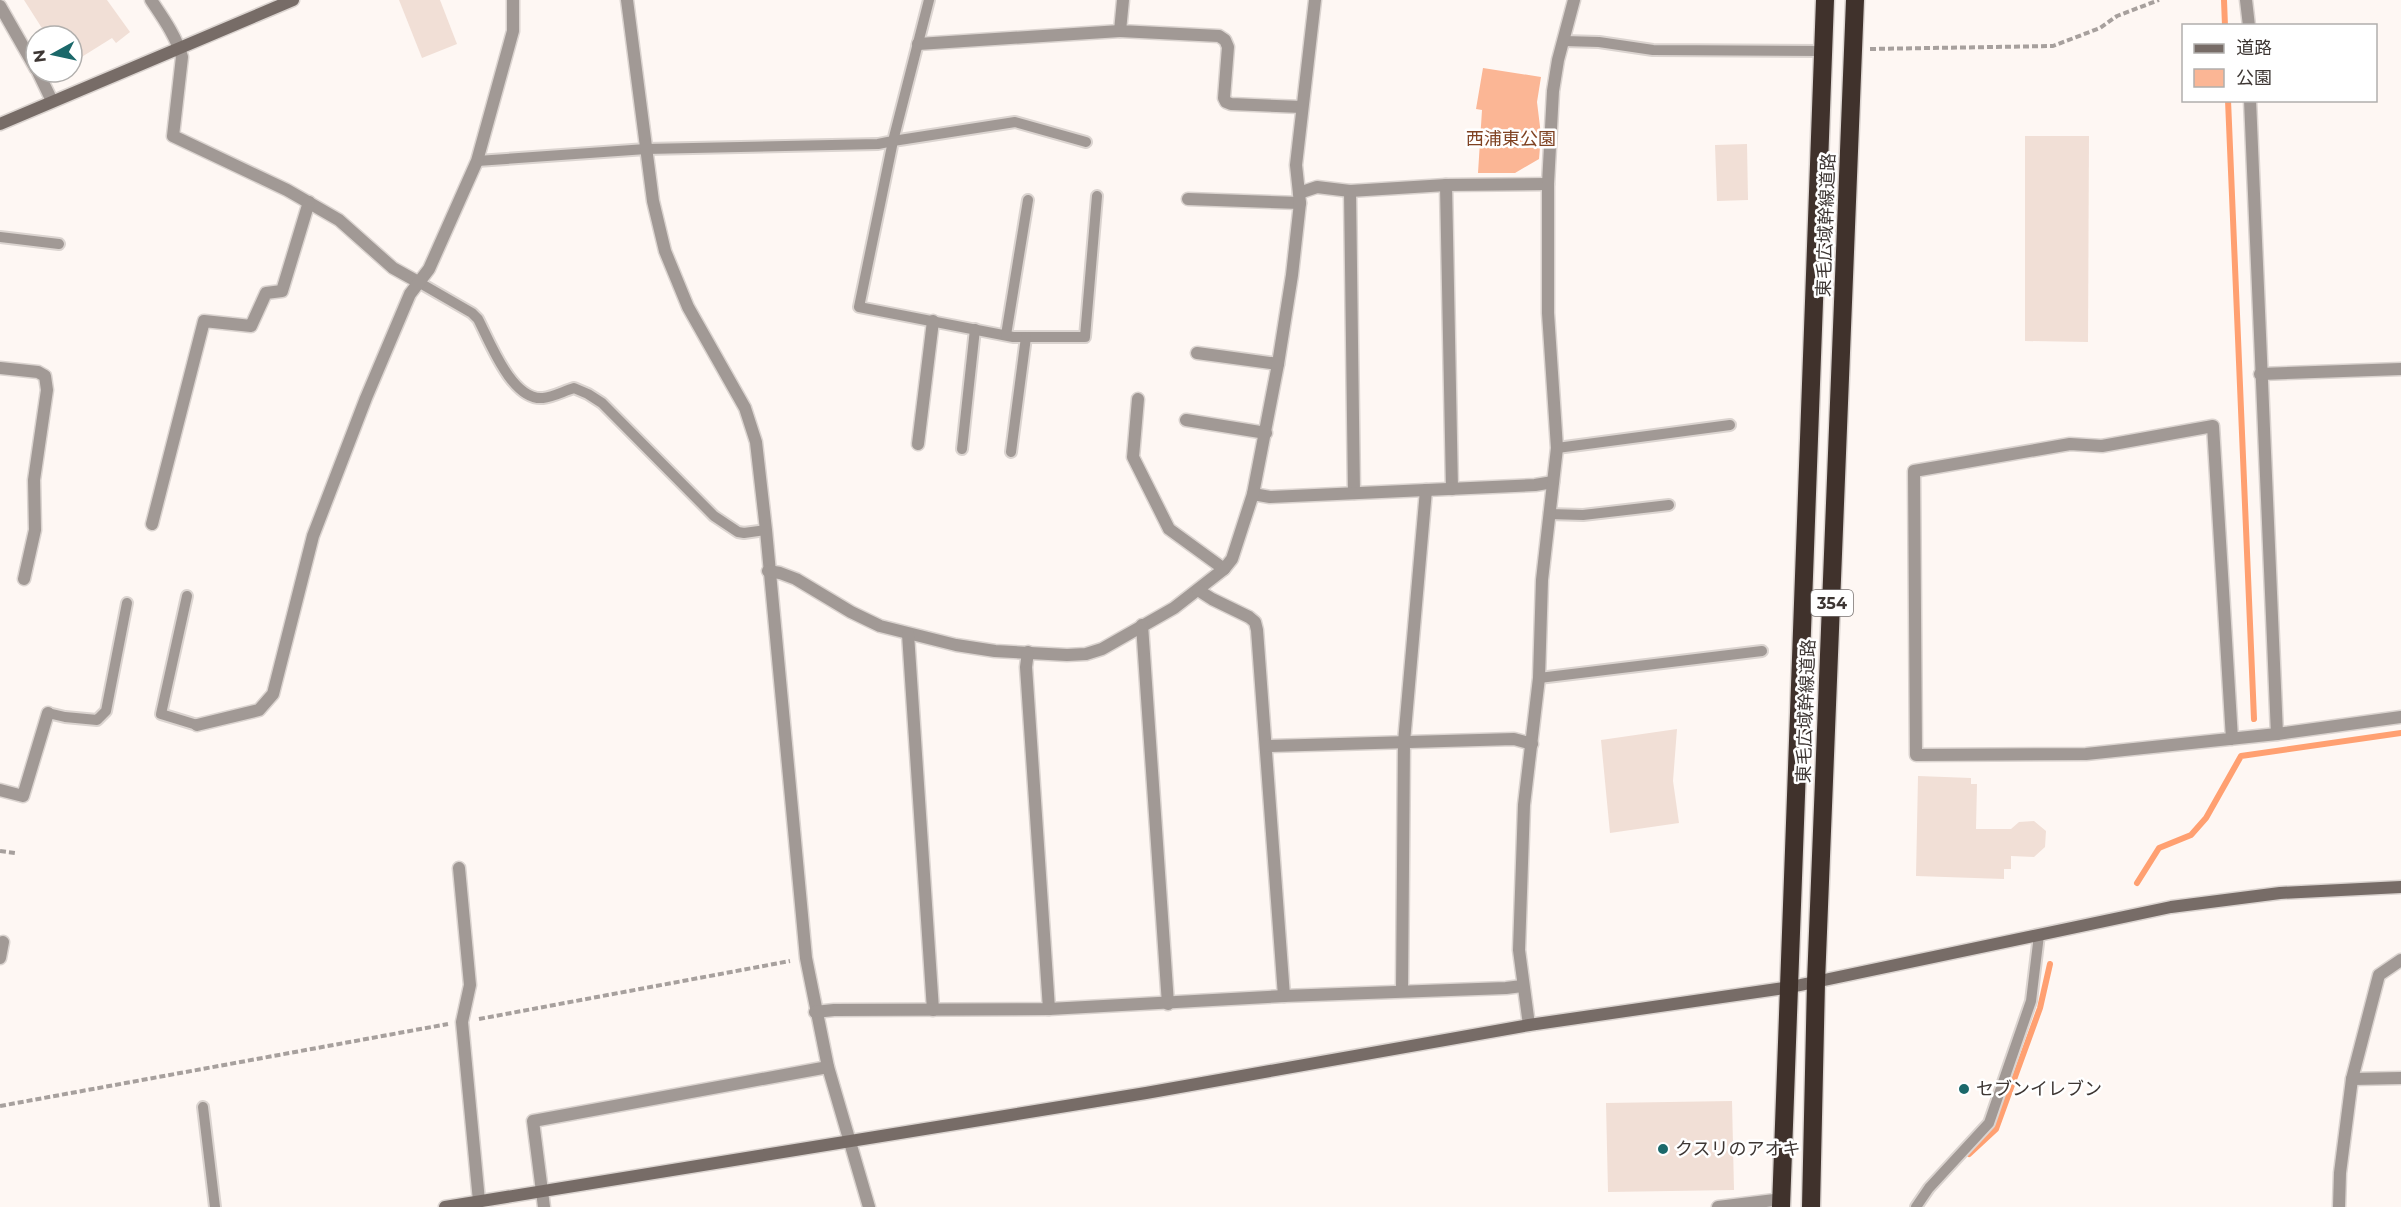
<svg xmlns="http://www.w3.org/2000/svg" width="2401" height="1207" viewBox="0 0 2401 1207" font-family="Montserrat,'Noto Sans JP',sans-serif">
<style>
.green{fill:#fbb695}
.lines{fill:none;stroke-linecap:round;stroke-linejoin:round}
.stream{stroke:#ffa071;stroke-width:6}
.building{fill:#f1dfd6}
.lane-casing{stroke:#dbd4d0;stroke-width:14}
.street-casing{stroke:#dbd4d0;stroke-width:15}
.secondary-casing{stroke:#dbd4d0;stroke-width:15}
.highway-casing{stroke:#dbd4d0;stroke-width:21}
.path{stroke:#a7a09d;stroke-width:4;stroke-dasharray:6 3;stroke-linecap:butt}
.lane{stroke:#a19995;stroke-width:10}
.street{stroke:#a19995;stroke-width:12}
.secondary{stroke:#776c67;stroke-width:12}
.highway{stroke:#40322c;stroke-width:18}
.poi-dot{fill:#1b686a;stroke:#fff;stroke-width:2}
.labels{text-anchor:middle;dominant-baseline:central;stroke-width:5;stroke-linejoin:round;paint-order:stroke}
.shield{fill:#fff;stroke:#777270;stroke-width:1.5}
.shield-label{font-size:16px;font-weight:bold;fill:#3d3633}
.park-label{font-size:18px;fill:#7f4222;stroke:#fff}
.street-label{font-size:18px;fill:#3d3633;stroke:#fff}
.poi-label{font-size:18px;fill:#3d3633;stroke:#fff;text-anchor:start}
</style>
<rect width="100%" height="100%" fill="#fef7f3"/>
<polygon class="green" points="1483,68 1541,77 1537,102 1541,135 1539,159 1515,173 1478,173 1482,110 1476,109"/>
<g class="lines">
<g class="stream">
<polyline points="2224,0 2225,26"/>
<polyline points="2228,100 2254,719"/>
<polyline points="2137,883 2159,848 2191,835 2206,818 2241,756 2401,733"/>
<polyline points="1969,1154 1996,1129 2040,1008 2050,964"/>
</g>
</g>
<g class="building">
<polygon points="24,0 107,0 130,32 116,43 112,38 72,63 72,36 47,36"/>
<polygon points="399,0 440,0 457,44 422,58"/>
<polygon points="2025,136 2089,136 2088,342 2025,341"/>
<polygon points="1747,144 1748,200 1717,201 1715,145"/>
<polygon points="1677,729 1673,781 1679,823 1610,833 1601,740"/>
<polygon points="1918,776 1971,778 1971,784 1977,784 1976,829 2011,829 2019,822 2034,821 2046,831 2045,847 2034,857 2011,856 2011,869 2004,869 2004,879 1916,876"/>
<polygon points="1732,1101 1734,1190 1608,1192 1606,1103"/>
</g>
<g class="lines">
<defs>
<g id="lane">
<polyline points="1564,41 1599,42 1653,50 1823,51"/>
<polyline points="1086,142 1015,122 893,141 859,307 1013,337 1085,337 1097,196"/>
<polyline points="477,161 646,149 878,144 893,141 929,0"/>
<polyline points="0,237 59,244"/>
<path d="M420 283 472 313 478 319C490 342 512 401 543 398 553 397 564 391 574 388L588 394 602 403 714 516 738 532 744 533 766 530"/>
<polyline points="1006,335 1028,200"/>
<polyline points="1557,448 1730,425"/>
<polyline points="962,449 975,329"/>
<polyline points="1011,452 1026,337"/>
<polyline points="1549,514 1583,515 1669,505"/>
<polyline points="187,596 161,714 197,725"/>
<polyline points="1539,678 1762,651"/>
<polyline points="48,713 65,717 97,720 106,711 127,603"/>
<polyline points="203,1107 215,1207"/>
<polyline points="1916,1207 1929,1188 1989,1123 2031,1001 2039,935"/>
</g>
<g id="street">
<path d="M151 0C163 18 176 36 182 57L173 136 287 190 339 220 393 268 420 283"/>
<polyline points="627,0 653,201 665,251 688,307 745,408 756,442 766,530 806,958 828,1067 869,1207"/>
<polyline points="1123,0 1120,31 1219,36 1225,40 1228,47 1224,98 1226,102 1231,104 1302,107"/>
<polyline points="2246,0 2249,26"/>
<polyline points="0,6 36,69"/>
<polyline points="918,44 1120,31"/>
<polyline points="38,72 52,101"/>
<polyline points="2250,100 2277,734"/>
<polyline points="1446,185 1452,489"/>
<polyline points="1350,191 1354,493"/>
<polyline points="1299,193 1317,187 1350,191 1446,185 1548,184"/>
<polyline points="1188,199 1300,203"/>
<polyline points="1197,353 1278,364"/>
<polyline points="0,368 38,372 45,376 47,390 34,480 35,530 24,579"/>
<polyline points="2260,374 2401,369"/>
<polyline points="1138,399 1133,457 1169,529 1224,569"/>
<polyline points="1186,420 1266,433"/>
<polyline points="918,444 933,321"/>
<polyline points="1253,494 1270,497 1535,485 1553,482"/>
<polyline points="152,524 204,321 251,326 266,293 282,291 309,202"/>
<polyline points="768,571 780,573 796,579 851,612 880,626 956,645 995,651 1067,655 1086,654 1102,649 1174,608 1224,569 1232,559 1253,494 1278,364 1292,275 1300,203 1296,165 1315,0"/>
<polyline points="1198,590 1212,599 1249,617 1255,622 1257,630 1284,996"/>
<polyline points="1142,625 1168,1004"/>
<polyline points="908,634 933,1010"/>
<polyline points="1028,652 1026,667 1049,1009"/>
<polyline points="197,725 259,710 273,694 313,536 366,398 410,294 429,269 477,161 513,31 513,0"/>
<polyline points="2232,739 2213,426 2102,446 2070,444 1914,471 1916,755 2086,754 2277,734 2401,717"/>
<polyline points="1266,746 1514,739 1532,744"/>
<polyline points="0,790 23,796 48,713"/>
<polyline points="459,868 470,985 462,1022 479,1201"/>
<polyline points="0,943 3,942 0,958"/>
<polyline points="1402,991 1404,742 1426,490"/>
<polyline points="815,1012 834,1010 1049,1009 1284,996 1506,988 1522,986"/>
<polyline points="1529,1025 1519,950 1524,805 1539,678 1542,580 1557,448 1548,313 1548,184 1553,91 1558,60 1574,0"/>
<polyline points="2352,1079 2401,1078"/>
<polyline points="544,1207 533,1121 828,1067"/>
<polyline points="1718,1207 1782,1199"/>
<polyline points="2339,1207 2340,1173 2352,1079 2379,975 2401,960"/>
</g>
<g id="secondary">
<polyline points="0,124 293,0"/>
<polyline points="445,1207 1146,1093 1529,1025 1791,987 2171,907 2280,893 2401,887"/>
</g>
<g id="highway">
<polyline points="1781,1207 1825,0"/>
<polyline points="1811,1207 1816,982 1855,0"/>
</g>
</defs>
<use href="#lane" class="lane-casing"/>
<use href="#street" class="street-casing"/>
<use href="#secondary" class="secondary-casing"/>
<use href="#highway" class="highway-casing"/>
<g class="path">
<polyline points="1870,49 2053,46 2100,28 2117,16 2159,0"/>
<polyline points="0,851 15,853"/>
<polyline points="479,1019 790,961"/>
<polyline points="0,1106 448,1024"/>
</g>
<use href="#lane" class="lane"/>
<use href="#street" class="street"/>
<use href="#secondary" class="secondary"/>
<use href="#highway" class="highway"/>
</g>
<g class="poi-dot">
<circle cx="1964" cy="1089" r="6"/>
<circle cx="1663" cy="1149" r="6"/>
</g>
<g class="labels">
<rect class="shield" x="1811" y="590" width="42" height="26" rx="4.5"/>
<g class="shield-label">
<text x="1832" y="603">354</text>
</g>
<g class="park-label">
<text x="1511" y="139">西浦東公園</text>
</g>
<g class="street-label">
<text transform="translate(1826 225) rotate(-88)">東毛広域幹線道路</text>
<text transform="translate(1806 711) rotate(-88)">東毛広域幹線道路</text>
</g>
<g class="poi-label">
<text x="1976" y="1089">セブンイレブン</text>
<text x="1675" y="1149">クスリのアオキ</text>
</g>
</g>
<rect x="2182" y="24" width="195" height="78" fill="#ffffff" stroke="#b1afad" stroke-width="1.5"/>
<rect x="2194" y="44" width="30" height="9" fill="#776c67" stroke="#b1afad" stroke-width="1.5"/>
<text x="2236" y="54" font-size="18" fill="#3d3633">道路</text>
<rect x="2194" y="69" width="30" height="18" fill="#fbb695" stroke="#b1afad" stroke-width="1.5"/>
<text x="2236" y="84" font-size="18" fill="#3d3633">公園</text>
<g transform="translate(54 54) rotate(262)"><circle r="28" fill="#ffffff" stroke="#b1afad" stroke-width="1.5"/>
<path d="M0-4.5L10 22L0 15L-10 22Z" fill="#1b686a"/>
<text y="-9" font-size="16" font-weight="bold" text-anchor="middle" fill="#3d3633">N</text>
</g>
</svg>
